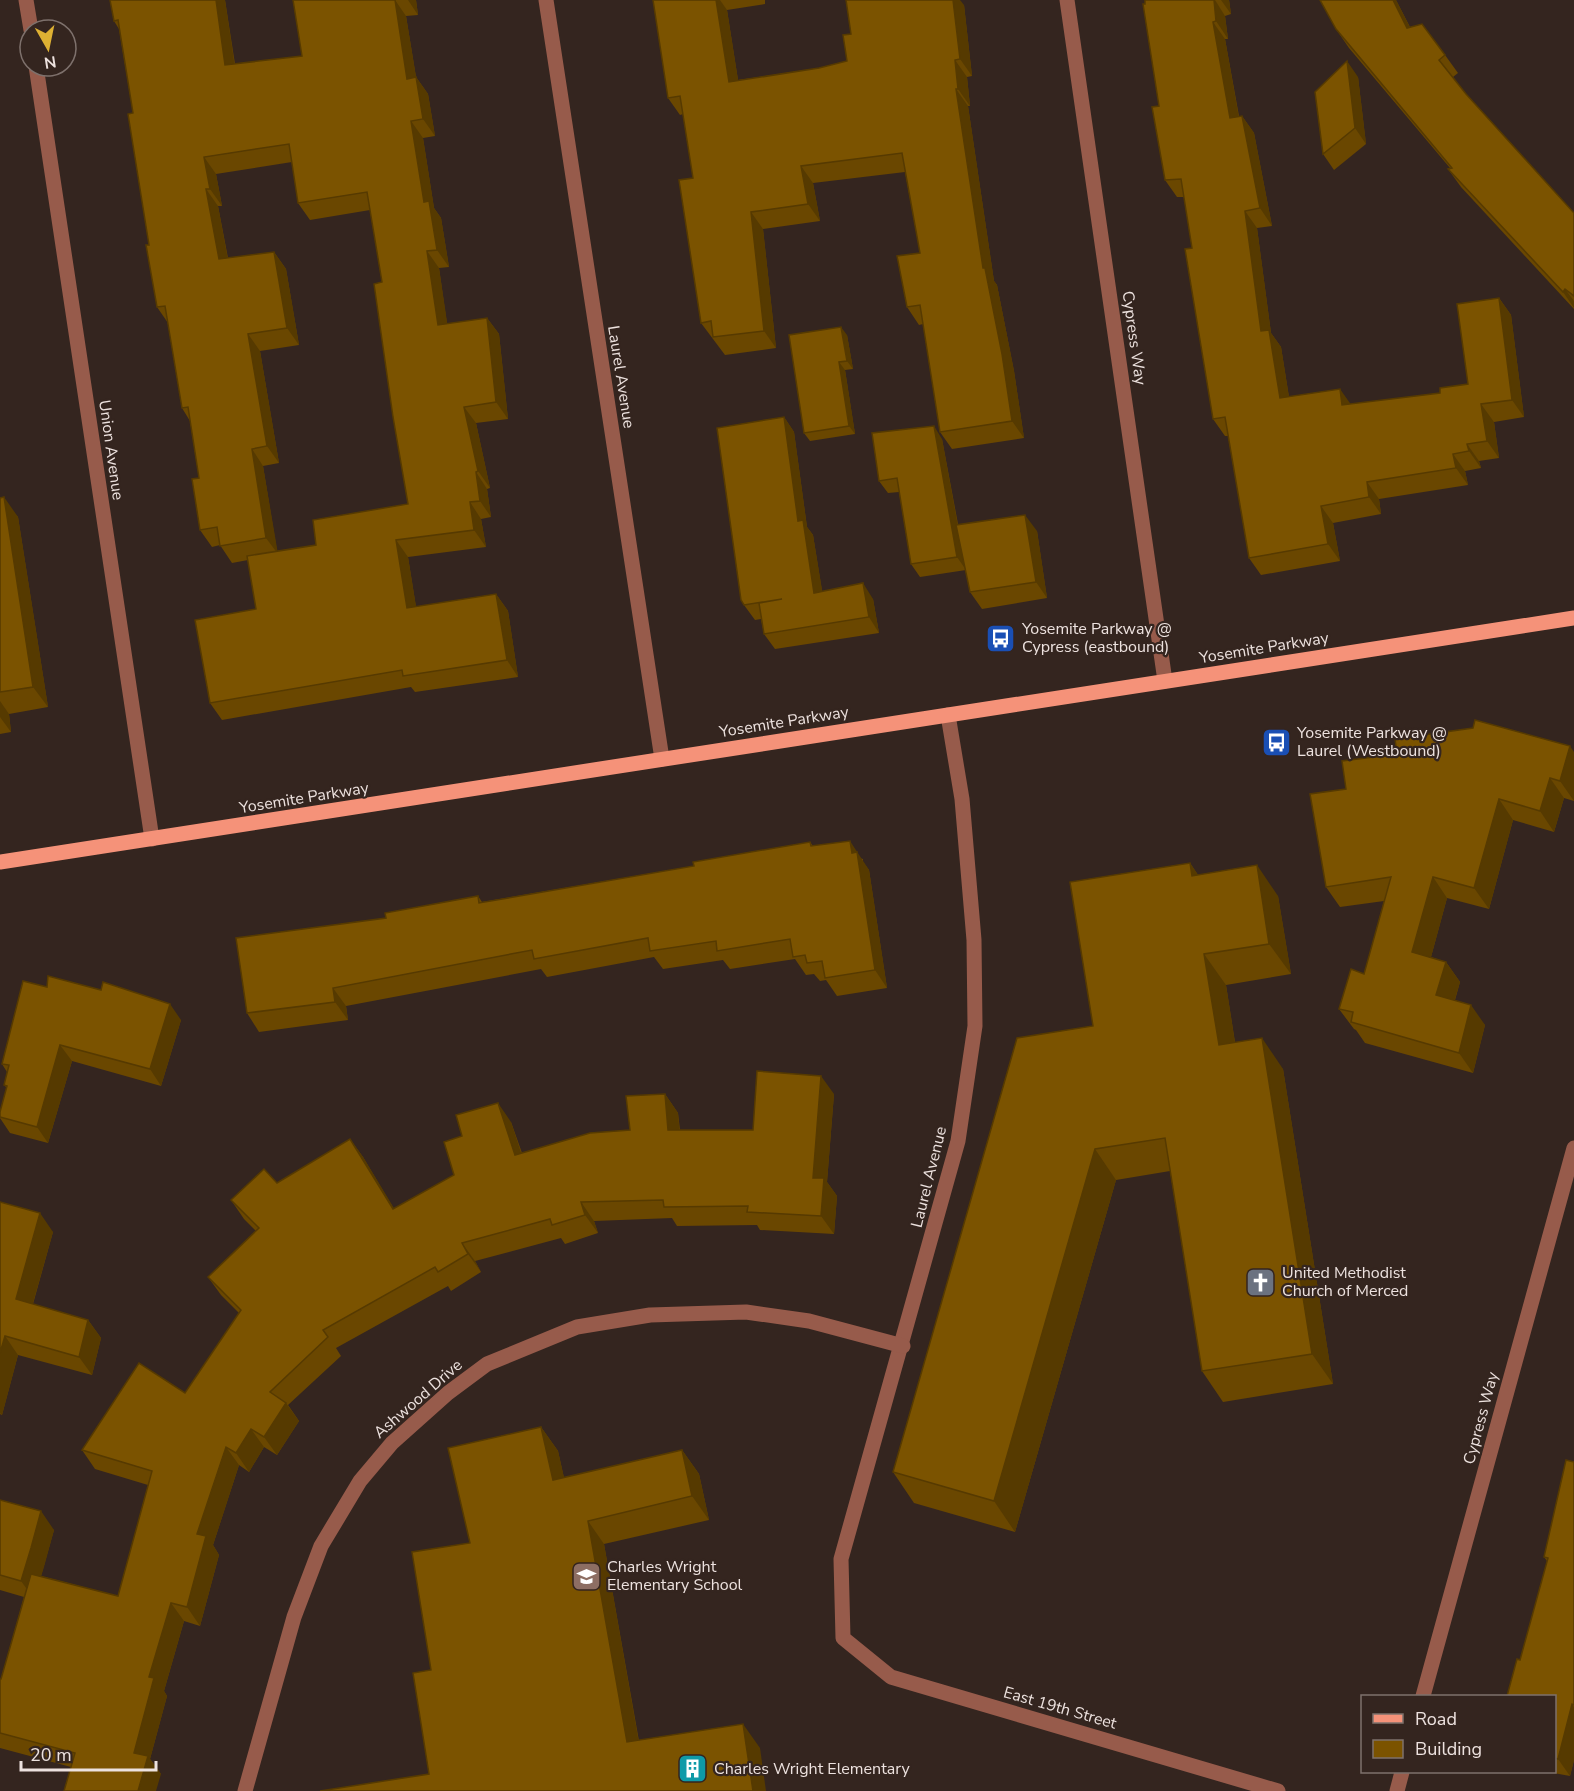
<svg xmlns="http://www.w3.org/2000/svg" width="1574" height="1791" viewBox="0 0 1574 1791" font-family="'Nunito Sans',sans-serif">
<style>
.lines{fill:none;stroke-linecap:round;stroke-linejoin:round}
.street{stroke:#975b4b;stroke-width:15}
.primary{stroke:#f59279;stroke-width:15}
.wall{fill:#6a4700;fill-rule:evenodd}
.shaded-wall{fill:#563a00}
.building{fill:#7b5300;stroke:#563a00;stroke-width:1.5}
.labels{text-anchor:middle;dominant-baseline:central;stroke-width:4.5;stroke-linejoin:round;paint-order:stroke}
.street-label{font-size:16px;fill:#ede2df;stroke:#34251f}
.poi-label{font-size:16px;fill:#ede2df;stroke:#34251f;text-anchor:start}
</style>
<rect width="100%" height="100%" fill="#34251f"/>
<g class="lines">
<g class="street">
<polyline points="26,0 31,30"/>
<polyline points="546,0 662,759"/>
<polyline points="1067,0 1165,681"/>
<polyline points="36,66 152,839"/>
<polyline points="948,715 962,799 974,940 975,1026 958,1141 841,1559 843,1638 891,1677 1278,1791"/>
<polyline points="1423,1696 1574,1148"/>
<polyline points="245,1791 294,1617 321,1546 360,1481 392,1443 448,1393 487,1364 577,1327 650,1315 746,1312 809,1321 903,1346"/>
<polyline points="1397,1791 1402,1772"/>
</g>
<polyline class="primary" points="0,862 1574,618"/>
</g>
<g class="wall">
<path d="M225 0 235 64 302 56 293 0H416L418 15 406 16 416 77 428 94 435 136 423 138 434 208 441 218 449 267 439 268 447 324 487 318 499 334 508 419 476 423 490 488 487 489 491 517 481 519 486 547 408 557 416 607 496 594 508 611 518 677 415 692 411 687 222 720 210 703 256 609 248 560 232 563 220 545 212 547 200 530 199 478 190 421 182 408 168 323 157 307 133 113 119 29 114 21ZM292 162 298 203 310 220 370 210 382 282 408 504 316 545 277 551 263 466 279 463 260 351 299 345 286 269 274 252 228 258 218 206H222L216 174Z"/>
<polygon points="653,0 765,0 765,4 727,10 738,80 819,68 847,61 851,34 964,5 972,76 967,77 970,106 968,106 994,281 997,285 1014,371 1024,438 952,449 940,432 923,324 919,325 907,307 920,253 905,172 813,183 820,221 763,229 776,348 725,355 701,323 693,178 683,114 680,115 668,98"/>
<polygon points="1145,0 1229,0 1231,14 1225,16 1228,39 1225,39 1239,116 1242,116 1254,133 1272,226 1257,228 1271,333 1281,347 1289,397 1351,404 1440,393 1468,384 1499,298 1511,315 1524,417 1494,422 1499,458 1479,461 1481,468 1465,471 1468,485 1379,499 1381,514 1333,523 1340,561 1261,575 1249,558 1228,436 1225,436 1213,419 1192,248 1184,197 1177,197 1165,180 1159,106"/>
<polygon points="1320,0 1396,0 1410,27 1445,55 1458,73 1453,77 1466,94 1574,213 1574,309 1461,187 1448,169 1450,168 1349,48 1336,29"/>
<polygon points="1358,77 1366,144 1334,170 1323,154"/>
<polygon points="847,335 853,369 845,370 855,434 810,441 804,433"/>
<polygon points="784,417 794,432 807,527 813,535 822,591 873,599 879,633 775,649 764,634 761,619 755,620 744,605"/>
<polygon points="942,439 958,524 1037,531 1047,598 982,609 970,592 966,570 920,577 911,564 899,492 888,493 879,481"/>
<polygon points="0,498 18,517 48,707 9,714 11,732 0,734"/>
<polygon points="1574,752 1574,801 1564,798 1554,832 1513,820 1489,909 1447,898 1431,957 1446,962 1460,982 1455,1000 1485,1025 1473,1073 1365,1043 1356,1030 1354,1029 1339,1009 1364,974 1384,901 1340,907 1326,887"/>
<polygon points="810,842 813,846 863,859 863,862 869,870 887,988 837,996 826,980 820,981 814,974 806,975 795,959 730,969 723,960 663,969 654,957 547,977 541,969 346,1006 348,1020 259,1032 247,1013 386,918 478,896 482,902 694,866"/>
<polygon points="1190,863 1198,875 1278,896 1291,974 1226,985 1235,1042 1283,1069 1333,1384 1223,1402 1202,1371 1170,1171 1116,1180 1015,1532 914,1503 893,1472 1093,1026"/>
<polygon points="23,981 181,1020 161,1086 72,1061 48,1143 10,1133 0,1118 0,1112 7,1088 4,1085 7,1072 2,1064"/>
<polygon points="665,1094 678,1113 680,1130 753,1130 834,1094 827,1182 837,1196 834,1234 760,1230 757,1225 677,1226 672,1218 594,1221 598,1233 565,1244 561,1238 475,1261 481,1272 451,1291 448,1286 336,1348 341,1356 288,1405 299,1421 277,1455 264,1447 249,1472 239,1465 213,1545 219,1555 200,1626 184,1621 164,1691 167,1696 150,1759 161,1774 71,1767 0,1748 0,1679 1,1679 24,1597 0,1590 0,1500 54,1530 41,1576 118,1596 148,1485 95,1469 82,1450 185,1393 239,1313 221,1295 208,1277 256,1231 244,1219 231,1200 277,1183 350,1139 363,1157 394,1209 454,1175 511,1122 522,1153 630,1130"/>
<polygon points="0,1202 53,1232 33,1304 88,1320 101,1338 92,1375 18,1355 2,1415 0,1414"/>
<polygon points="541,1427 558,1451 564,1478 682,1450 699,1474 709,1520 604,1544 639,1741 760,1748 429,1774 470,1543"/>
<polygon points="1574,1462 1574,1760 1570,1776 1548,1772 1554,1772 1554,1696 1520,1660 1547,1561 1544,1557"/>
</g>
<g class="shaded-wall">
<polygon points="216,0 225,0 237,81 225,65"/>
<polygon points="395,0 406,16 416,77 428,94 435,136 423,119 407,79"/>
<polygon points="408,0 416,0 418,15"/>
<polygon points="716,0 720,0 727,10 741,99 729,82"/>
<polygon points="953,0 960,0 964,5 972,76 960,59"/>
<polygon points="1214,0 1215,0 1225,16 1228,39 1216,21"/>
<polygon points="1221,0 1229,0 1231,14"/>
<polygon points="1393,0 1396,0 1420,47 1407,28"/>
<polygon points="1213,22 1225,39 1242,135 1230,118"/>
<polygon points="955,60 967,77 970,106 958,89"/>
<polygon points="1347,61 1358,77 1366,144 1355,128"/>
<polygon points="956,89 968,106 994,281 997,285 1014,371 1024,438 1012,421 983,268"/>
<polygon points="1242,116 1254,133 1272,226 1260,208"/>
<polygon points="411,121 423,138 434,208 441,218 449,267 437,250 424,202"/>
<polygon points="204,157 216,174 222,206 210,189"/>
<polygon points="801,166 813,183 820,221 808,204"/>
<polygon points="206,189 218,206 231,276 219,259"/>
<polygon points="1245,211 1257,228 1271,333 1281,347 1292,416 1280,398 1261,331"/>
<polygon points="751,212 763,229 776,348 764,331"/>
<polygon points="427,251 439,268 450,342 438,325"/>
<polygon points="274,252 286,269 299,345 287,328"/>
<polygon points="1565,289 1574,301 1574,308 1563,292"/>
<polygon points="1499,298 1511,315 1524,417 1512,400"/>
<polygon points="487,318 499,334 508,419 496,402"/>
<polygon points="841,327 847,335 853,369 847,361"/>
<polygon points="248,334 260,351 279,463 267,446"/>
<polygon points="839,362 845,370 855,434 849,426"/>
<polygon points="1340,389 1352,406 1342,405"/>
<polygon points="1481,404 1494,422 1499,458 1487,441"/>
<polygon points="464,407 476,423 490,488 478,471"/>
<polygon points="784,417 794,432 807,527 813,535 825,608 814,593 798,521"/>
<polygon points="934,426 942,439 966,570 957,557"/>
<polygon points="1467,444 1479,461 1481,468 1469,451"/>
<polygon points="252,449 263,466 278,554 266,538"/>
<polygon points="1453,454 1465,471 1468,485 1456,468"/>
<polygon points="476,472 487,489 491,517 480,501"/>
<polygon points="1367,482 1379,499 1381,514 1369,497"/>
<polygon points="4,497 18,517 48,707 33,687"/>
<polygon points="470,502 481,519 486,547 474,530"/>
<polygon points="1321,506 1333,523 1340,561 1328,544"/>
<polygon points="1025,515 1037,531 1047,598 1036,582"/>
<polygon points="396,540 408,557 419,625 407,608"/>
<polygon points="863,583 873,599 879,633 869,617"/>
<polygon points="496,594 508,611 518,677 507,660"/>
<polygon points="0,701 9,714 11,732 0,717"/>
<polygon points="1570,746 1574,752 1574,801 1560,781"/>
<polygon points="1550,778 1564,798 1554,832 1540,811"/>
<polygon points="1499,799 1513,820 1489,909 1474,888"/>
<polygon points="850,841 869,870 887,988 875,970"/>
<polygon points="1190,863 1211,894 1192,876"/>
<polygon points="1257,865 1278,896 1291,974 1269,944"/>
<polygon points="1433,877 1447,898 1427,972 1412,952"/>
<polygon points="1204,954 1226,985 1240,1075 1219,1045"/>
<polygon points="1446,962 1460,982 1450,1016 1436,995"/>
<polygon points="333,988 346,1006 348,1020 335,1002"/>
<polygon points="170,1004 181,1020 161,1086 150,1069"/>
<polygon points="1471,1005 1485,1025 1473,1073 1459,1053"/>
<polygon points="1262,1038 1283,1069 1333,1384 1312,1354"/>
<polygon points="60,1045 72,1061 48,1143 37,1127"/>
<polygon points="821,1076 834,1094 827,1182 837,1196 834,1234 821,1216 813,1178"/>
<polygon points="665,1094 678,1113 681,1149 668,1130"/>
<polygon points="498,1103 511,1122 528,1174 515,1155"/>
<polygon points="350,1139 363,1157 406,1228 393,1209"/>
<polygon points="1095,1149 1116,1180 1015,1532 994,1501"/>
<polygon points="581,1202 594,1221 598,1233 585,1215"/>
<polygon points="40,1213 53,1232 29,1317 16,1299"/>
<polygon points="462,1243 475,1261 481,1272 468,1254"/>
<polygon points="88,1320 101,1338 92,1375 79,1357"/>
<polygon points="5,1336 18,1355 2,1415 0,1413 0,1353"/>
<polygon points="286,1403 299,1421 277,1455 264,1437"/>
<polygon points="541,1427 558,1451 570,1504 553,1480"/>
<polygon points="251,1429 264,1447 249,1472 236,1453"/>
<polygon points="226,1447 239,1465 213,1545 219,1555 200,1626 187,1607 197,1534"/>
<polygon points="682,1450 699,1474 709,1520 692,1496"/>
<polygon points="41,1511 54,1530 44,1567 34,1599 21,1581"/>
<polygon points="588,1521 604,1544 643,1766 627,1742"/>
<polygon points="171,1603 184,1621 164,1691 167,1696 150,1759 161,1774 156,1791 138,1791 134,1753 149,1677"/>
<polygon points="1572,1704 1574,1707 1574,1760 1570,1776 1558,1759"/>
<polygon points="743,1724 760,1748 766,1791 753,1791"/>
</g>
<g class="building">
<polygon points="110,0 216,0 225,65 302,56 293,0 395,0 407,79 416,77 423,119 411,121 424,202 429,201 437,250 427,251 438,325 487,318 496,402 464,407 478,471 476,472 480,501 470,502 474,530 396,540 407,608 496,594 507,660 403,676 402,670 210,703 195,620 256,609 247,556 316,545 313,520 408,504 393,417 374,284 382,282 367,192 298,203 289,144 204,157 210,189 206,189 219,259 274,252 287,328 248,334 267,446 252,449 266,538 220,546 217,527 200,530 192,479 199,478 188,407 182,408 165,306 157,307 146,245 149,245 128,114 133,113 118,20 114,21"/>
<polygon points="653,0 716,0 729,82 819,68 847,61 843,35 851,34 846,0 953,0 960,59 955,60 958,89 956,89 983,268 985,268 1002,354 1012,421 940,432 920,305 907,307 897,256 920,253 902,153 801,166 808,204 751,212 764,331 713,337 711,321 701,323 679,180 693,178 680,96 668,98"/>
<polygon points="1145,0 1214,0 1216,21 1213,22 1230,118 1242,116 1260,208 1245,211 1261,331 1269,330 1280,398 1340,389 1342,405 1440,393 1440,388 1468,384 1457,304 1499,298 1512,400 1481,404 1487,441 1467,444 1469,451 1453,454 1456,468 1367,482 1369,497 1321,506 1328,544 1249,558 1225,417 1213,419 1185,249 1192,248 1181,179 1165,180 1152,107 1159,106 1143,4 1145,4"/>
<polygon points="1320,0 1393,0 1407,28 1422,24 1445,55 1439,60 1466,94 1574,213 1574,296 1565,289 1563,292 1448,169 1452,168 1336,29"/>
<polygon points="1347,61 1355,128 1323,154 1315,92"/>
<polygon points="841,327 847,361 839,362 849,426 804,433 789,335"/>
<polygon points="784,417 798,521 803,520 814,593 863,583 869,617 764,634 759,603 782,599 744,605 741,600 717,428"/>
<polygon points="934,426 957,557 911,564 897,478 879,481 872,433"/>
<polygon points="4,497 33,687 0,692 0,498"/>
<polygon points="1025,515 1036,582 970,592 956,525"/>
<polygon points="1475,720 1570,746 1560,781 1550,778 1540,811 1499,799 1474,888 1433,877 1412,952 1446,962 1436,995 1471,1005 1459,1053 1351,1022 1353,1012 1339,1009 1351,969 1364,974 1391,877 1326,887 1310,794 1346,789 1342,761 1397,754 1395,739 1473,728"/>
<polygon points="850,841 852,853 857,852 875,970 825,978 822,961 807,963 805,955 793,957 790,939 717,951 716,941 650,951 648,938 534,959 532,950 333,988 335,1002 247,1013 236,938 386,918 385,913 478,896 479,903 694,866 693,862 810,842 811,846"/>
<polygon points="1190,863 1192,876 1257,865 1269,944 1204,954 1219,1045 1262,1038 1312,1354 1202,1371 1165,1138 1095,1149 994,1501 893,1472 1017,1038 1093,1026 1070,882"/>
<polygon points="48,976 101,990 103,982 170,1004 150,1069 60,1045 37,1127 0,1117 0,1112 7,1086 4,1085 9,1065 2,1064 23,981 47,987"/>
<polygon points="757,1071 821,1076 813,1178 824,1178 821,1216 747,1212 748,1206 664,1207 663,1200 581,1202 585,1215 552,1225 550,1219 462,1243 468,1254 438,1272 435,1267 323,1330 328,1337 270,1392 286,1403 264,1437 251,1429 236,1453 226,1447 197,1534 206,1536 187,1607 171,1603 149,1677 154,1678 134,1753 148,1756 138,1791 64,1791 75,1753 0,1733 0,1679 1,1679 31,1574 118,1596 152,1471 82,1450 139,1363 185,1393 241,1310 208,1277 259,1228 231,1200 264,1169 277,1183 350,1139 393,1209 454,1175 444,1142 462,1136 456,1115 498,1103 515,1155 590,1133 630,1130 626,1096 665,1094 668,1130 753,1130"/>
<polygon points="0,1202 40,1213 16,1299 88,1320 79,1357 5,1336 0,1353"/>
<polygon points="541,1427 553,1480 682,1450 692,1496 588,1521 627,1742 743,1724 753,1791 320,1791 429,1774 413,1673 431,1670 412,1552 470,1543 448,1448"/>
<polygon points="1566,1460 1574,1462 1574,1705 1572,1704 1558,1759 1554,1758 1554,1696 1507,1696 1517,1659 1520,1660 1548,1558 1544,1557"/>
<polygon points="0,1500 41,1511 31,1548 21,1581 0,1575"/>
</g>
<defs>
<symbol id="bus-square" viewBox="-11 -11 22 22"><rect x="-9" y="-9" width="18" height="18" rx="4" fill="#1a4fb4" stroke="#34251f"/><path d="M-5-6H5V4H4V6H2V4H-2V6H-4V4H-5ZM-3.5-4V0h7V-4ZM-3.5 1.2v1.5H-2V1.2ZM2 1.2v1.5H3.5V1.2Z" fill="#fff"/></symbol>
<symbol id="church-square" viewBox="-11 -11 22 22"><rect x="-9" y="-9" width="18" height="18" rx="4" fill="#6b7280" stroke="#34251f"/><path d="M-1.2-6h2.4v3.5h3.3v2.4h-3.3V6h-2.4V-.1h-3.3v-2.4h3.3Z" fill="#fff"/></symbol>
<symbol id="school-square" viewBox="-11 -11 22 22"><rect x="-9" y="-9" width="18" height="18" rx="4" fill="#8d6e63" stroke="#34251f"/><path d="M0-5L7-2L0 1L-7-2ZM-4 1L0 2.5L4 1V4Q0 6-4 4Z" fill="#fff"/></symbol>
<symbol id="building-square" viewBox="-11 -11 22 22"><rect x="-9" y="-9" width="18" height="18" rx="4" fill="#0f9aa8" stroke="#34251f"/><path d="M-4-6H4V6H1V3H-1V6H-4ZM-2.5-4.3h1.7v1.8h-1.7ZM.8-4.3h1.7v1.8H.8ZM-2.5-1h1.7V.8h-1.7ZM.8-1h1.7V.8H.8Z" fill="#fff"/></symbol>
</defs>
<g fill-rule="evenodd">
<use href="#bus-square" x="984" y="622" width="33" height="33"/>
<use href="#bus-square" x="1260" y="726" width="33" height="33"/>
<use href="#church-square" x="1244" y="1266" width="33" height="33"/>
<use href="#school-square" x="570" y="1560" width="33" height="33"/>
<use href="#building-square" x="676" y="1752" width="33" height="33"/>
</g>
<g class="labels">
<g class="street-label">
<text transform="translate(1134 338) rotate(82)">Cypress Way</text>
<text transform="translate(621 377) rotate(81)">Laurel Avenue</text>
<text transform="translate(111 450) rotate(82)">Union Avenue</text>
<text transform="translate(1264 648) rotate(-9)">Yosemite Parkway</text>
<text transform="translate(784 722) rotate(-9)">Yosemite Parkway</text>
<text transform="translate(304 798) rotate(-9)">Yosemite Parkway</text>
<text transform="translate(929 1177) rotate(-76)">Laurel Avenue</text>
<text transform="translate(418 1399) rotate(-41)">Ashwood Drive</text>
<text transform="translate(1481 1418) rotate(-75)">Cypress Way</text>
<text transform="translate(1060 1708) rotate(16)">East 19th Street</text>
</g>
<g class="poi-label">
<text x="1022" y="629">Yosemite Parkway @<tspan x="1022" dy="18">Cypress (eastbound)</tspan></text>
<text x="1297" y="733">Yosemite Parkway @<tspan x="1297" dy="18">Laurel (Westbound)</tspan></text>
<text x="1282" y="1273">United Methodist<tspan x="1282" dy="18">Church of Merced</tspan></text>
<text x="607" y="1567">Charles Wright<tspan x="607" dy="18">Elementary School</tspan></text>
<text x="714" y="1769">Charles Wright Elementary</text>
</g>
</g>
<rect x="1361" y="1695" width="195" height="78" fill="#34251f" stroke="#7e716c" stroke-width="1.5"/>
<rect x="1373" y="1714" width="30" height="9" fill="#f59279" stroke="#7e716c" stroke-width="1.5"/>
<text x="1415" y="1725" font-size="18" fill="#ede2df">Road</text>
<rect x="1373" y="1740" width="30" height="18" fill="#7b5300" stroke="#7e716c" stroke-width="1.5"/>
<text x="1415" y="1755" font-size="18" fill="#ede2df">Building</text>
<g transform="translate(48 48) rotate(171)"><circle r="28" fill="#34251f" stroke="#7e716c" stroke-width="1.5"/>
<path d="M0-4.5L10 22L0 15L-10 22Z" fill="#deb133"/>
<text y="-9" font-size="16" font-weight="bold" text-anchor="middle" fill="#ede2df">N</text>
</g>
<path d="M21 1761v9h135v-9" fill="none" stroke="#ede2df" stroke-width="3"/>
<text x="30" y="1761" font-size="18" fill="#ede2df" stroke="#34251f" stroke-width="4.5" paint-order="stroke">20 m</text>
</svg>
